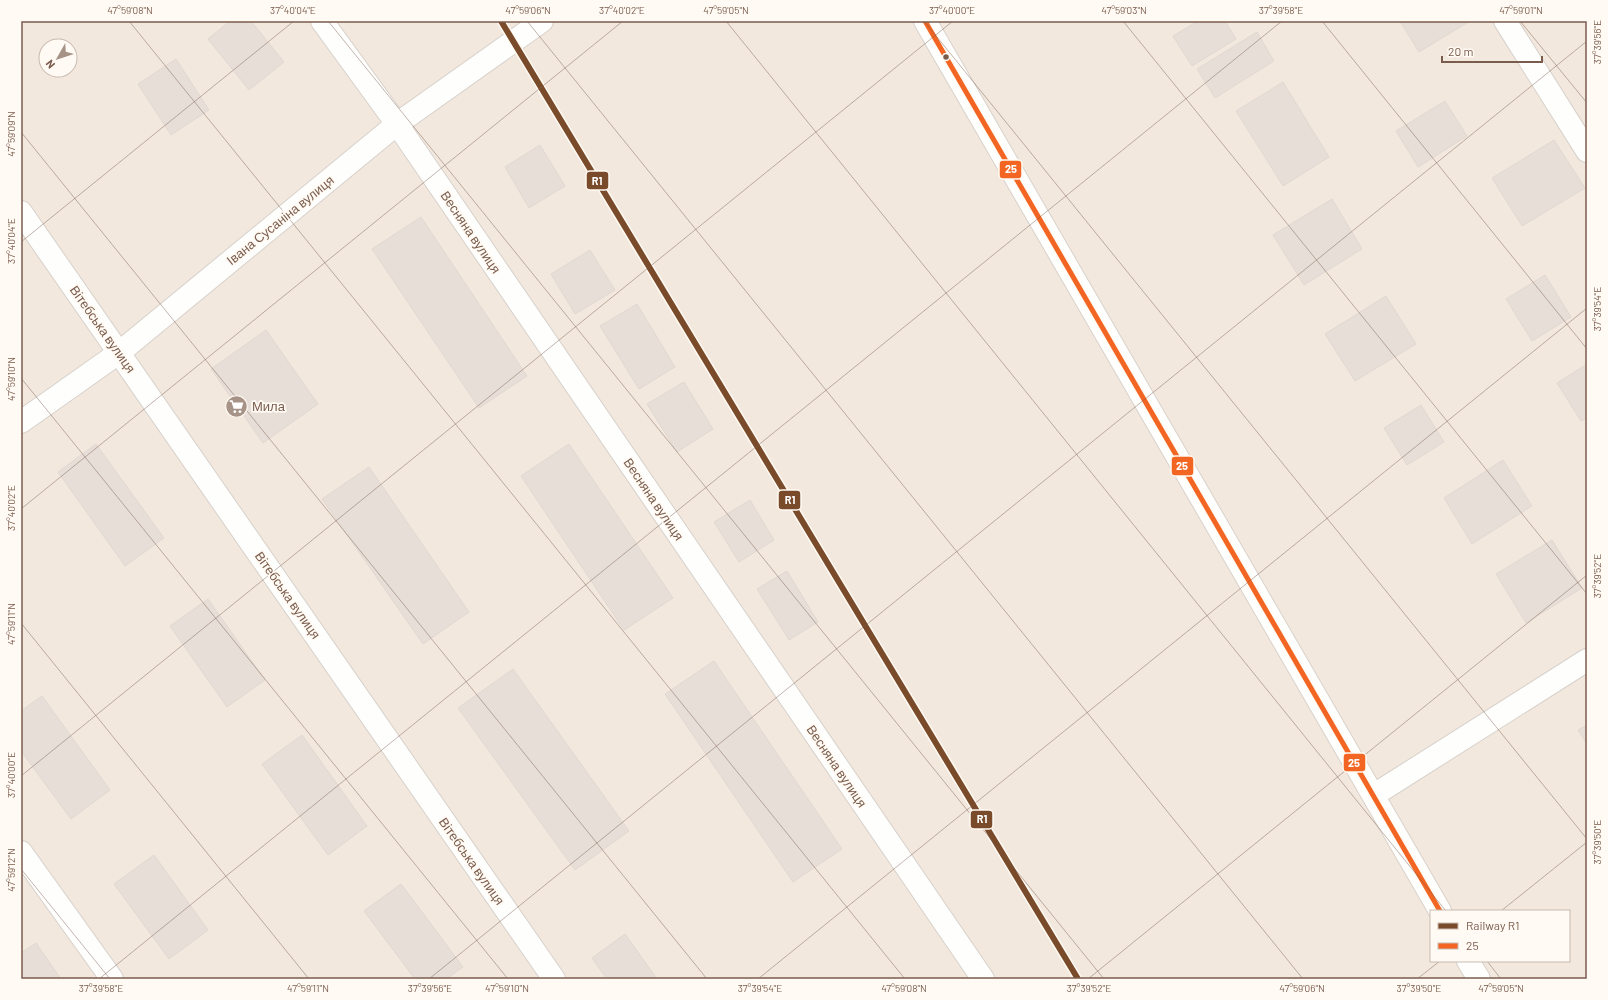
<svg xmlns="http://www.w3.org/2000/svg" width="1608" height="1000" viewBox="0 0 1608 1000" font-family="Barlow,sans-serif">
<style>
.residential{fill:#f2e8de;fill-rule:evenodd}
.building{fill:#e6ded7;stroke:#e2d8d2}
.lines{fill:none;stroke-linecap:round;stroke-linejoin:round}
.minor-casing{stroke:#d7d1cb;stroke-width:24}
.tertiary-casing{stroke:#d7d1cb;stroke-width:24}
.secondary-casing{stroke:#d9d2cb;stroke-width:24}
.minor{stroke:#fefefd;stroke-width:22}
.tertiary{stroke:#fefefd;stroke-width:22}
.secondary{stroke:#fefefd;stroke-width:22}
.bus-1-casing{stroke:#fffaf3;stroke-width:8}
.bus-1{stroke:#f26522;stroke-width:5}
.rail-1-casing{stroke:#fffaf3;stroke-width:9}
.rail-1{stroke:#7a4b2a;stroke-width:6}
.ticks{fill:none;stroke:#7a5c4d;stroke-width:1;stroke-opacity:0.45}
.bus-dot{fill:#7a5c4d;stroke:#fffaf3;stroke-width:1.5}
.labels{text-anchor:middle;dominant-baseline:central;stroke-width:3.5;stroke-linejoin:round;paint-order:stroke}
.street-label{font-size:13px;fill:#7a5c4d;stroke:#fffaf3}
.poi-label{font-size:13px;fill:#7a5c4d;stroke:#fffaf3;text-anchor:start}
.line-badge{stroke:#fffaf3;stroke-width:1.5}
.badge-label{font-size:11px;text-anchor:middle;font-weight:bold;fill:#fff}
.neatline{fill:none;stroke:#7a5c4d;stroke-width:1.5}
.ticks-label{font-size:10px;text-anchor:middle;fill:#7a5c4d}
</style>
<rect width="100%" height="100%" fill="#f9f5f0"/>
<path class="residential" d="M21 21H1587V979H21ZM46 46H70V70H46ZM1431 911H1569V961H1431Z"/>
<g class="building">
<polygon points="230,21 251,21 284,62 249,90 208,39"/>
<polygon points="1198,21 1225,21 1236,39 1192,66 1173,36"/>
<polygon points="1400,21 1470,21 1419,52"/>
<polygon points="1257,32 1274,61 1215,98 1197,69"/>
<polygon points="176,59 209,110 171,135 138,84"/>
<polygon points="1283,82 1329,157 1283,186 1236,111"/>
<polygon points="1445,101 1467,136 1418,167 1396,131"/>
<polygon points="1554,140 1585,188 1522,226 1492,178"/>
<polygon points="540,145 565,186 529,208 505,167"/>
<polygon points="1332,199 1362,249 1304,285 1273,235"/>
<polygon points="421,217 527,376 479,408 372,249"/>
<polygon points="590,250 615,290 575,314 551,274"/>
<polygon points="1545,275 1571,317 1532,341 1506,299"/>
<polygon points="1386,296 1416,344 1355,381 1325,334"/>
<polygon points="637,304 675,367 639,389 600,326"/>
<polygon points="266,330 318,404 263,443 211,369"/>
<polygon points="1587,364 1587,418 1581,421 1557,383"/>
<polygon points="684,382 713,429 677,452 647,404"/>
<polygon points="1421,405 1444,442 1407,465 1384,428"/>
<polygon points="96,444 164,538 125,566 58,472"/>
<polygon points="569,444 673,598 624,630 521,476"/>
<polygon points="1503,460 1532,506 1472,544 1444,498"/>
<polygon points="369,467 469,612 423,644 322,499"/>
<polygon points="750,500 774,540 739,562 714,522"/>
<polygon points="1552,540 1582,588 1526,623 1496,574"/>
<polygon points="787,571 818,622 789,640 757,589"/>
<polygon points="208,599 265,680 227,707 170,626"/>
<polygon points="714,661 842,849 793,882 665,694"/>
<polygon points="513,669 629,831 575,870 458,708"/>
<polygon points="42,696 110,790 71,819 21,751 21,711"/>
<polygon points="1587,725 1587,744 1578,730"/>
<polygon points="302,735 367,826 328,855 262,764"/>
<polygon points="154,855 208,930 169,959 114,884"/>
<polygon points="401,884 463,967 446,979 415,979 364,911"/>
<polygon points="625,934 657,979 607,979 592,958"/>
<polygon points="36,943 61,979 21,979 21,953"/>
</g>
<g class="lines">
<defs>
<g id="minor">
<polyline points="322,21 397,124 983,979"/>
<polyline points="1505,21 1587,151"/>
<polyline points="21,212 554,979"/>
<polyline points="1374,795 1587,660"/>
<polyline points="21,852 112,979"/>
</g>
<polyline id="tertiary" points="21,422 120,352 397,124 542,21"/>
<g id="secondary">
<polyline points="925,21 1440,911"/>
<polyline points="1468,961 1479,979"/>
</g>
</defs>
<use href="#minor" class="minor-casing"/>
<use href="#tertiary" class="tertiary-casing"/>
<use href="#secondary" class="secondary-casing"/>
<use href="#minor" class="minor"/>
<use href="#tertiary" class="tertiary"/>
<use href="#secondary" class="secondary"/>
<defs>
<polyline id="bus-1" points="925,21 1440,911"/>
</defs>
<use href="#bus-1" class="bus-1-casing"/>
<use href="#bus-1" class="bus-1"/>
<defs>
<polyline id="rail-1" points="501,21 1078,979"/>
</defs>
<use href="#rail-1" class="rail-1-casing"/>
<use href="#rail-1" class="rail-1"/>
</g>
<path class="ticks" d="M129 21 905 979M328 21 1104 979M527 21 1303 979M726 21 1446 911M924 21 1587 839M1123 21 1587 594M1322 21 1587 349M1520 21 1587 103M21 132 707 979M21 242 294 21M21 378 508 979M21 509 623 21M21 623 309 979M21 776 953 21M21 869 110 979M1501 911 1587 842M1487 961 1501 979M99 979 1282 21M429 979 1587 41M758 979 1587 308M1088 979 1587 575M1417 979 1440 961"/>
<defs>
<symbol id="supermarket-disc" viewBox="-11 -11 22 22"><circle r="9.5" fill="#a69286" stroke="#fffaf3"/><path d="M-6-5.5h2.5l.6 2H6L4.5 2H-2.5L-4.4-4H-6ZM-1.5 3.2a1.3 1.3 0 1 0 .1 0ZM3 3.2a1.3 1.3 0 1 0 .1 0Z" fill="#fff"/></symbol>
</defs>
<g fill-rule="evenodd">
<use href="#supermarket-disc" x="224" y="394" width="25" height="25"/>
</g>
<circle class="bus-dot" cx="946" cy="57" r="3.5"/>
<g class="labels">
<g class="street-label">
<text transform="translate(280 220) rotate(-39)">Івана Сусаніна вулиця</text>
<text transform="translate(471 232) rotate(56)">Весняна вулиця</text>
<text transform="translate(103 329) rotate(55)">Вітебська вулиця</text>
<text transform="translate(654 499) rotate(56)">Весняна вулиця</text>
<text transform="translate(288 595) rotate(55)">Вітебська вулиця</text>
<text transform="translate(837 766) rotate(56)">Весняна вулиця</text>
<text transform="translate(472 861) rotate(55)">Вітебська вулиця</text>
</g>
<g class="poi-label">
<text x="252" y="406">Мила</text>
</g>
</g>
<g class="line-badge">
<rect x="999" y="160" width="23" height="19" rx="4" fill="#f26522"/>
<rect x="586" y="171" width="23" height="19" rx="4" fill="#7a4b2a"/>
<rect x="1171" y="456" width="23" height="20" rx="4" fill="#f26522"/>
<rect x="778" y="490" width="23" height="20" rx="4" fill="#7a4b2a"/>
<rect x="1343" y="753" width="23" height="19" rx="4" fill="#f26522"/>
<rect x="970" y="810" width="23" height="19" rx="4" fill="#7a4b2a"/>
</g>
<g class="badge-label">
<text x="1011" y="173">25</text>
<text x="597" y="185">R1</text>
<text x="1182" y="470">25</text>
<text x="790" y="504">R1</text>
<text x="1354" y="767">25</text>
<text x="982" y="823">R1</text>
</g>
<rect width="1608" height="1000" fill="none" stroke="#fffaf3" stroke-width="44"/>
<rect x="1430" y="910" width="140" height="52" fill="#fffaf3" stroke="#cabbb1"/>
<rect x="1438" y="923" width="20" height="6" fill="#7a4b2a" stroke="#cabbb1"/>
<text x="1466" y="930" font-size="12" fill="#7a5c4d">Railway R1</text>
<rect x="1438" y="943" width="20" height="6" fill="#f26522" stroke="#cabbb1"/>
<text x="1466" y="950" font-size="12" fill="#7a5c4d">25</text>
<g transform="translate(58 58) rotate(231)"><circle r="19" fill="#fffaf3" stroke="#cabbb1"/>
<path d="M0-3L7 15L0 10L-7 15Z" fill="#a69286"/>
<text y="-6" font-size="11" font-weight="bold" text-anchor="middle" fill="#7a5c4d">N</text>
</g>
<path d="M1442 56v6h100v-6" fill="none" stroke="#7a5c4d" stroke-width="2"/>
<text x="1448" y="56" font-size="12" fill="#7a5c4d" stroke="#fffaf3" stroke-width="3" paint-order="stroke">20 m</text>
<rect x="22" y="22" width="1564" height="956" class="neatline"/>
<g class="ticks-label">
<text x="130" y="14">47°59'08"N</text>
<text x="293" y="14">37°40'04"E</text>
<text x="528" y="14">47°59'06"N</text>
<text x="622" y="14">37°40'02"E</text>
<text x="726" y="14">47°59'05"N</text>
<text x="952" y="14">37°40'00"E</text>
<text x="1124" y="14">47°59'03"N</text>
<text x="1281" y="14">37°39'58"E</text>
<text x="1521" y="14">47°59'01"N</text>
<text transform="translate(1597 42) rotate(-90)" y="4">37°39'56"E</text>
<text transform="translate(11 134) rotate(-90)" y="4">47°59'09"N</text>
<text transform="translate(11 241) rotate(-90)" y="4">37°40'04"E</text>
<text transform="translate(1597 309) rotate(-90)" y="4">37°39'54"E</text>
<text transform="translate(11 379) rotate(-90)" y="4">47°59'10"N</text>
<text transform="translate(11 508) rotate(-90)" y="4">37°40'02"E</text>
<text transform="translate(1597 576) rotate(-90)" y="4">37°39'52"E</text>
<text transform="translate(11 624) rotate(-90)" y="4">47°59'11"N</text>
<text transform="translate(11 775) rotate(-90)" y="4">37°40'00"E</text>
<text transform="translate(1597 842) rotate(-90)" y="4">37°39'50"E</text>
<text transform="translate(11 870) rotate(-90)" y="4">47°59'12"N</text>
<text x="101" y="992">37°39'58"E</text>
<text x="308" y="992">47°59'11"N</text>
<text x="430" y="992">37°39'56"E</text>
<text x="507" y="992">47°59'10"N</text>
<text x="760" y="992">37°39'54"E</text>
<text x="904" y="992">47°59'08"N</text>
<text x="1089" y="992">37°39'52"E</text>
<text x="1302" y="992">47°59'06"N</text>
<text x="1419" y="992">37°39'50"E</text>
<text x="1501" y="992">47°59'05"N</text>
</g>
</svg>
